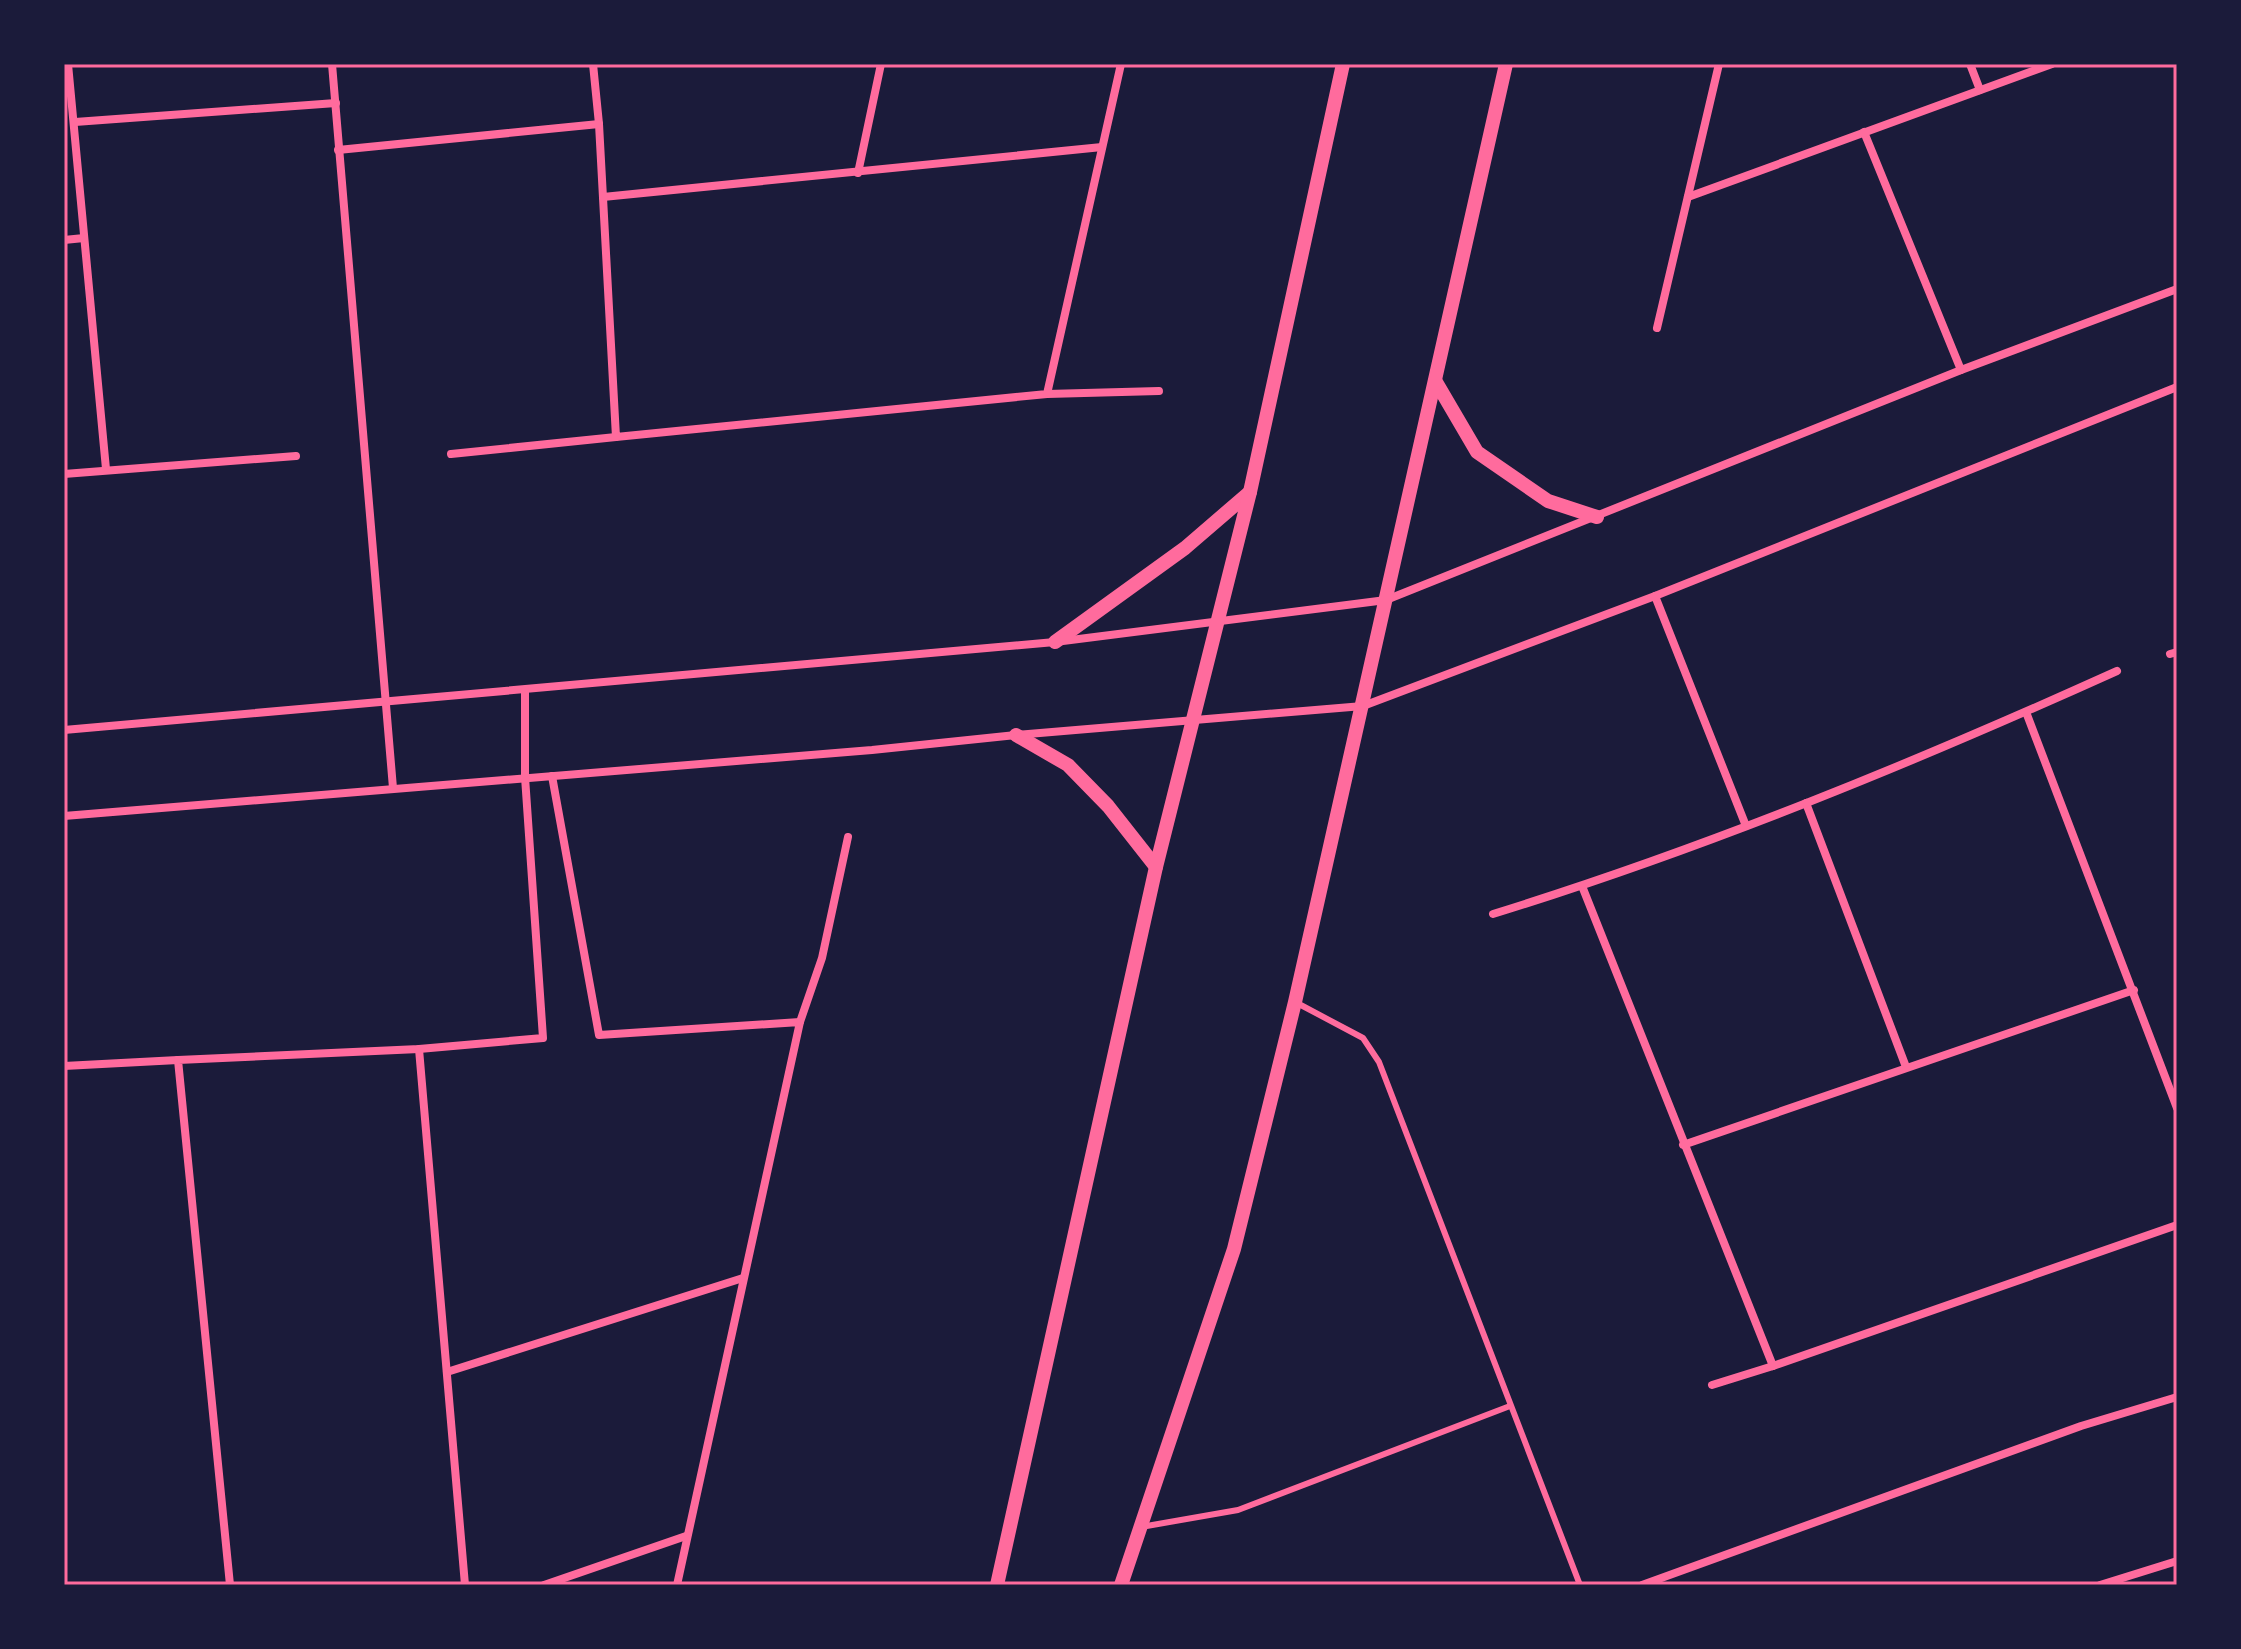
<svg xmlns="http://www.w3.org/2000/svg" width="2241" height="1649" viewBox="0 0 2241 1649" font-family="'Open Sans',sans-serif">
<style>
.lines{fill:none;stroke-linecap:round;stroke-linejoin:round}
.service{stroke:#ff6b9d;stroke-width:6}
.minor{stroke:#ff6b9d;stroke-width:8}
.tertiary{stroke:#ff6b9d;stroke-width:14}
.neatline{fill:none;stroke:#ff6b9d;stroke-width:3}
</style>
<rect width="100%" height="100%" fill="#1b1b3a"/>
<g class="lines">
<g class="service">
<polyline points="1297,1003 1363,1038 1379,1062 1580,1585"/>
<polyline points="1141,1527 1238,1510 1510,1406"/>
</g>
<g class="minor">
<polyline points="68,64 106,469"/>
<polyline points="332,64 393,788"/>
<polyline points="593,64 599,124 616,437 1047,394 1121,64"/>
<polyline points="1970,64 1980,90"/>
<polyline points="75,122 336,103"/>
<polyline points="1864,132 1961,370"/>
<polyline points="338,150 599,124"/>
<polyline points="858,173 881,64"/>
<polyline points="603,197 1102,147"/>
<polyline points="1688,197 2052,64"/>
<polyline points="64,240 84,238"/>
<polyline points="1657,328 1719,64"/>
<polyline points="1047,394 1159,391"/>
<polyline points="451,454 616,437"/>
<polyline points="64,474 296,456"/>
<polyline points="1655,596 1746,826"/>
<polyline points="2170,654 2177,652"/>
<polyline points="2026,712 2177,1108"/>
<polyline points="64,730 1055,642 1386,600 1961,370 2177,289"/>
<polyline points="552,776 599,1035 800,1022 677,1585"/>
<polyline points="1806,803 1906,1067"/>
<polyline points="64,816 872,750 1016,735 1363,706 1655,596 2177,387"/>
<polyline points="1582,886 1773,1366"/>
<path d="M1493 914C1706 848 1913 763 2117 671"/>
<polyline points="800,1022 822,958 848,837"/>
<polyline points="419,1049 465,1585"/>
<polyline points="64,1066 178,1060"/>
<polyline points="1683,1145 2134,990"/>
<polyline points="447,1372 743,1278"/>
<polyline points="1712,1385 1773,1366 2177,1225"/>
<polyline points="230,1585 178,1060 419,1049 543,1038 525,777 525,690"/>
<polyline points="544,1585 686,1536"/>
<polyline points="1642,1585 2081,1426 2177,1397"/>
<polyline points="2100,1585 2177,1561"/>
</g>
<g class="tertiary">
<polyline points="1436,382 1477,452 1548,501 1597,517"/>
<polyline points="1055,642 1185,548 1250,492"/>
<polyline points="1016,735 1068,765 1108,806 1156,867"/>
<polyline points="997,1585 1156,867 1250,492 1343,64"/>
<polyline points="1121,1585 1234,1249 1295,1002 1506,64"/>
</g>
</g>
<rect width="2241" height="1649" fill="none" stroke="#1b1b3a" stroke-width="132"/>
<rect x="66" y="66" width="2109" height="1517" class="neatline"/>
</svg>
